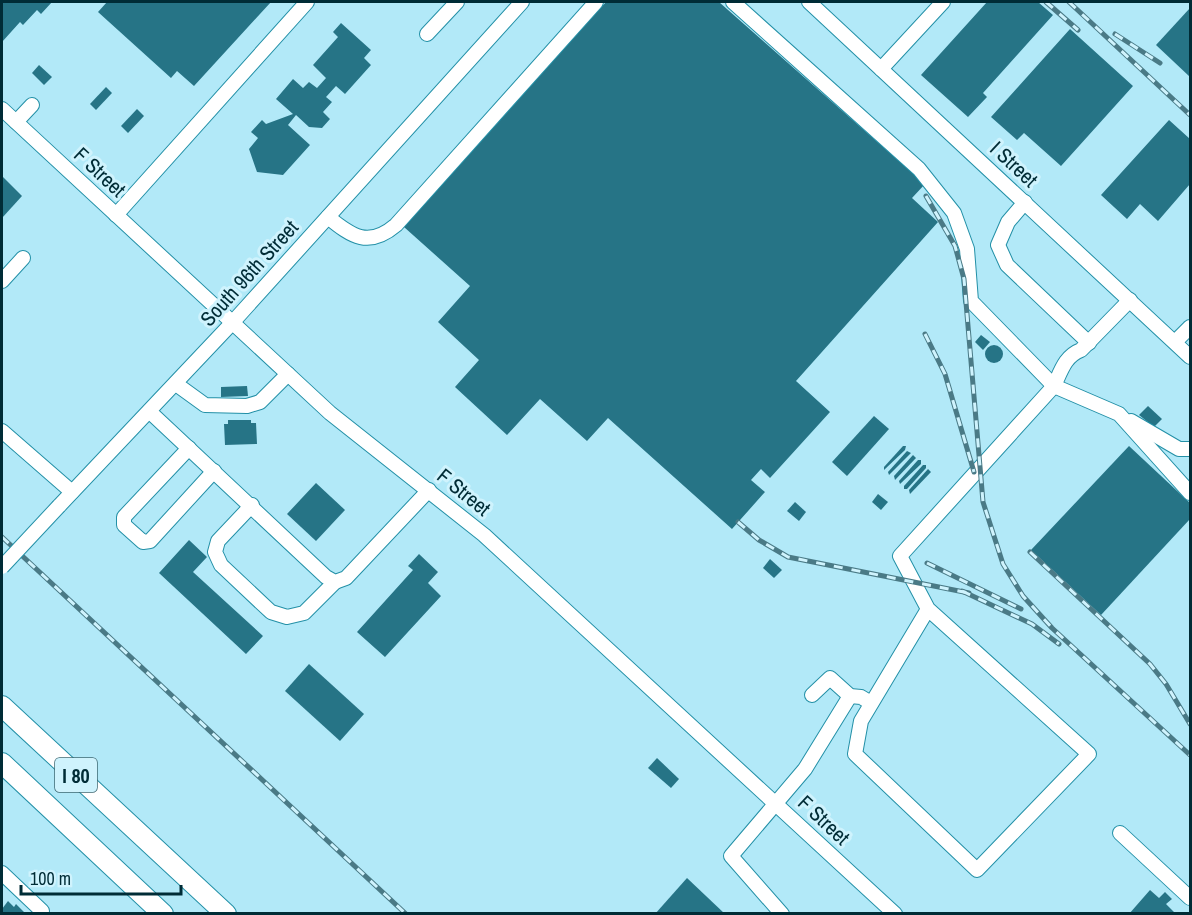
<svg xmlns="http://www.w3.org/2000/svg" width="1192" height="915" viewBox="0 0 1192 915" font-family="'Archivo Narrow',sans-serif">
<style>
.building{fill:#267486}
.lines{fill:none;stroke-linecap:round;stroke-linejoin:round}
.minor-casing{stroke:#2390a7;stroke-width:16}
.highway-casing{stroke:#2390a7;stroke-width:22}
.minor{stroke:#fff;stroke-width:14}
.highway{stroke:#fff;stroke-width:20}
.rail-casing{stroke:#4a7a86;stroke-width:5}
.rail{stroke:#cff3fd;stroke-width:3;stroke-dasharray:9;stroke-linecap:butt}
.minor-bridge-casing{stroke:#2390a7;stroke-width:16;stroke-linecap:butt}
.minor-bridge{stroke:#fff;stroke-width:14}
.labels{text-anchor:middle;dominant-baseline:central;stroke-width:6;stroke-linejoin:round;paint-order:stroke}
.shield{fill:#cff3fd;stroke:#3e6872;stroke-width:1.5}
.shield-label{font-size:20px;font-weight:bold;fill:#002c36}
.street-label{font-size:21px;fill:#002c36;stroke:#cff3fd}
</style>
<rect width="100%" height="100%" fill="#b2e9f8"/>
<g class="building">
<polygon points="2,2 52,2 41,14 37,10 23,25 20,22 2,42"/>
<polygon points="107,2 271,2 194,86 177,71 171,78 98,12"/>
<polygon points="606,2 719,2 925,184 912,198 938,222 796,381 830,412 770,478 761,469 751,480 765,492 732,529 608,418 587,441 540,399 507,435 455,387 479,360 438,322 470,286 404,227"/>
<polygon points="987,2 1038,2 1053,15 983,93 987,97 968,117 921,75"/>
<polygon points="1190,8 1190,77 1156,45"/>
<polygon points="341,23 371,50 364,58 371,65 345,94 336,86 326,97 332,102 323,112 330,119 322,128 309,127 296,115 288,125 310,145 283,175 257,172 249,149 258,138 251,132 262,120 266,124 293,114 276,99 293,79 303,88 309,82 317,88 326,78 313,65 338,37 333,32"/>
<polygon points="1070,29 1133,86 1061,166 1024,133 1017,140 991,117"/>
<polygon points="39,65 52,77 44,85 32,73"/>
<polygon points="106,87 112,93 96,110 90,104"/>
<polygon points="137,109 144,116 128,133 121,126"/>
<polygon points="1169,120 1190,139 1190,184 1158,221 1140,204 1127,219 1101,195"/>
<polygon points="2,176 22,196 2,218"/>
<polygon points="981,335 990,342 983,350 975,342"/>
<circle cx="994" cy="354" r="9"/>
<polygon points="247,386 248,396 221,397 221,387"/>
<polygon points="1148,406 1162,419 1154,427 1139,415"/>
<polygon points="874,416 889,429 847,476 832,462"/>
<polygon points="228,420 251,420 251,423 256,423 257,444 225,445 224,424 228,424"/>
<polygon points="903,446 906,446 905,450 884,470 884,467"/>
<polygon points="1129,446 1190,503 1190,519 1101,615 1031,550"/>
<polygon points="907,451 911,453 889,475 888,472"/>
<polygon points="913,455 916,458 895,480 894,476"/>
<polygon points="918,460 921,460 921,464 900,484 899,481"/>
<polygon points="923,465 926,465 926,468 907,489 904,489 904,486"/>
<polygon points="928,469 931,472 910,494 909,490"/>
<polygon points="316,483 345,510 316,541 287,514"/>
<polygon points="878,494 888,502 881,510 872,502"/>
<polygon points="795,502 806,512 799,521 787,511"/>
<polygon points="189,540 207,557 193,572 263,636 246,654 159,573"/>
<polygon points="419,554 438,572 428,583 441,596 385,657 357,632 413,570 408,566"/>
<polygon points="770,559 782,570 774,578 763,568"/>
<polygon points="309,664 364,714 340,741 285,691"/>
<polygon points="657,758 679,779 671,788 648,768"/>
<polygon points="687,878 725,914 655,914"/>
<polygon points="1150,890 1159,898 1165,892 1172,899 1166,904 1176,914 1129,914"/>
<polygon points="8,901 14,907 16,904 26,914 2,914 2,909"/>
</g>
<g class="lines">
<defs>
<g id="minor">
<polyline points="733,2 919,169 954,213 967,249 971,301 1054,386 1119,414 1190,493"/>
<polyline points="809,2 1190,357"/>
<polyline points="427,34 457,2"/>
<polyline points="881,69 943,2"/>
<polyline points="2,109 330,413 484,535 895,914"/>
<polyline points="16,122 32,105"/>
<polyline points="1025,202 1008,222 998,245 1007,265 1089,343"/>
<polyline points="116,215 307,2"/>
<path d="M328 217C352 237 369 248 396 225L596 2"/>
<polyline points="2,281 23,258"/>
<polyline points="1175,342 1190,327"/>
<polyline points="176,384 205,405 247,406 260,402 288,374"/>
<polyline points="150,412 326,577 335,582 346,578 429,490"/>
<polyline points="1131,421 1179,449 1190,449"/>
<polyline points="2,431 72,492"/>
<polyline points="189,448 124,517 124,525 143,542 150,541 214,471"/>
<polyline points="252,505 218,541 215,552 221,565 271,612 287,617 304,613 335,582"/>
<polyline points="59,506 232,323 522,2"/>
<path d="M928 609 861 721 855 754 977 870 1089 754 928 609 900 556 1054 386C1061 371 1065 356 1081 350L1130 300"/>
<polyline points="812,695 830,678 850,696 861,697 871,703"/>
<polyline points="1120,833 1190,898"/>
<polyline points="2,873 42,911"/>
<polyline points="782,914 731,856 805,769 850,696"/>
</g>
<g id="highway">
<polyline points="2,706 226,914"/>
<polyline points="2,763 163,914"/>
</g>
</defs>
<use href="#minor" class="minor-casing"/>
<use href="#highway" class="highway-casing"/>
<use href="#minor" class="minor"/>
<use href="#highway" class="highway"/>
<defs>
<g id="rail">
<polyline points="1046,2 1078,30"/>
<polyline points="1069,2 1190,115"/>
<polyline points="1115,34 1160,63"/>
<polyline points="926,196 955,246 964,279 983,502 1003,564 1023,596 1052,628 1190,755"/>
<polyline points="925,334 945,374 974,472"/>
<polyline points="738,522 759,540 788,557 969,593"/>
<polyline points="2,537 406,914"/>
<polyline points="1030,552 1150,664 1166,684 1190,724"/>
<polyline points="927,563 1021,609"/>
<polyline points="962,591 1032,624 1059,644"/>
</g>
</defs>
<use href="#rail" class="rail-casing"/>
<use href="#rail" class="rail"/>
<defs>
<polyline id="minor-bridge" points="2,567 59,506"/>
</defs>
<use href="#minor-bridge" class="minor-bridge-casing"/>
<use href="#minor-bridge" class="minor-bridge"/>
</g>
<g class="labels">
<rect class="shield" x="55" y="758" width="42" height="34" rx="4.5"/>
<g class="shield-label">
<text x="76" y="775">I 80</text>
</g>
<g class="street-label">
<text transform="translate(1014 164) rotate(43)">I Street</text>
<text transform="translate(100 172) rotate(43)">F Street</text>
<text transform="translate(249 273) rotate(-48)">South 96th Street</text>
<text transform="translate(464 492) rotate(39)">F Street</text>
<text transform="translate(824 820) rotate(43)">F Street</text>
</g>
</g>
<rect width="1192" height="915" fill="none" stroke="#002c36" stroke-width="6"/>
<path d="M21 885v9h160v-9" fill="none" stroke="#002c36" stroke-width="3"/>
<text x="30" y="885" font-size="18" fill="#002c36" stroke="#cff3fd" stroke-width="4.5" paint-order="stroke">100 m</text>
</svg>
